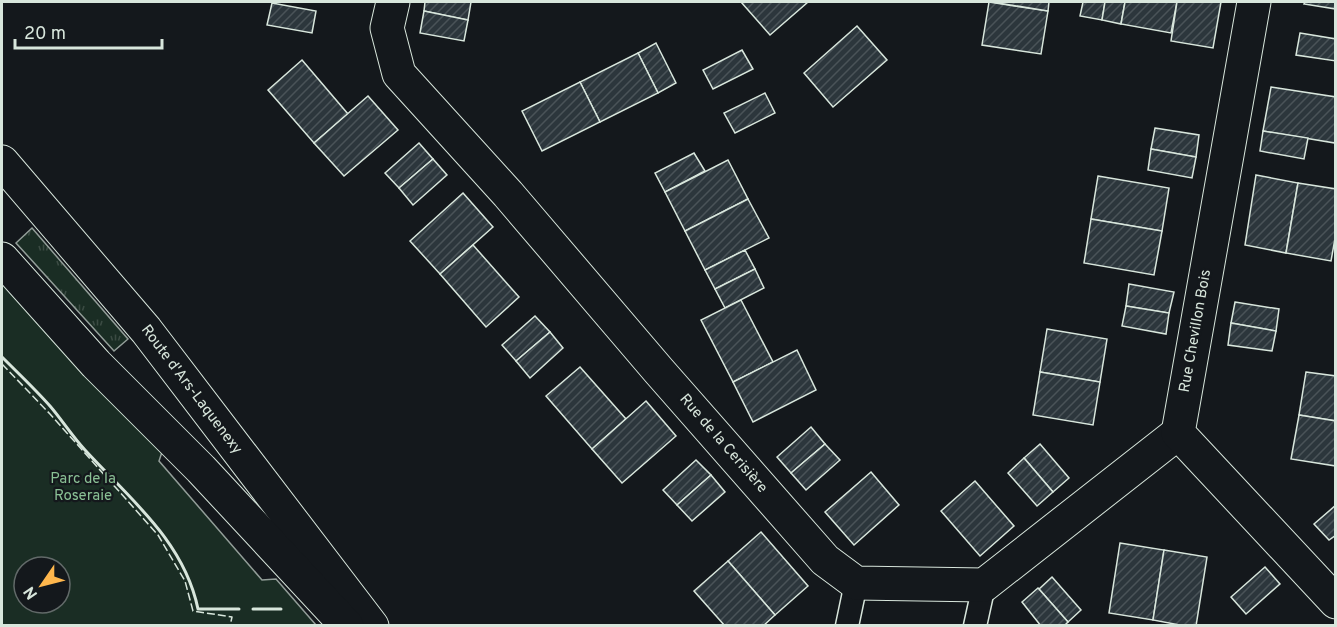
<svg xmlns="http://www.w3.org/2000/svg" width="1337" height="627" viewBox="0 0 1337 627" font-family="Overpass,sans-serif">
<style>
.grass{fill:url(#grass-tufts);stroke:#939e99;stroke-width:1.5}
.park{fill:#1a2d24;stroke:#939e99;stroke-width:1.5;fill-rule:evenodd}
.building{fill:url(#building-hatch);stroke:#d8e6dc;stroke-width:1.5}
.lines{fill:none;stroke-linecap:round;stroke-linejoin:round}
.lane-casing{stroke:#d8e6dc;stroke-width:25}
.street-casing{stroke:#d8e6dc;stroke-width:35}
.primary-casing{stroke:#d8e6dc;stroke-width:35}
.lane{stroke:#14181c;stroke-width:22}
.street{stroke:#14181c;stroke-width:33}
.primary{stroke:#14181c;stroke-width:33}
.fence{stroke:#d8e6dc;stroke-width:1.5;stroke-dasharray:8 3;stroke-linecap:butt}
.wall{stroke:#d8e6dc;stroke-width:3}
.labels{text-anchor:middle;dominant-baseline:central;stroke-width:4.5;stroke-linejoin:round;paint-order:stroke}
.street-label{font-size:15px;fill:#d8e6dc;stroke:#14181c}
.park-label{font-size:15px;fill:#8ac095;stroke:#14181c}
</style>
<defs>
<pattern id="grass-tufts" width="24" height="20" patternUnits="userSpaceOnUse" patternTransform="scale(1.5)"><rect width="24" height="20" fill="#1a2d24"/><path d="M3 7l-1-3M5 7V3M7 7l1-3M15 17l-1-3M17 17v-4M19 17l1-3" fill="none" stroke="#3b4b43"/></pattern>
<pattern id="building-hatch" width="6" height="6" patternUnits="userSpaceOnUse" patternTransform="scale(1.5)"><rect width="6" height="6" fill="#2c363c"/><path d="M-1 1l2-2M0 6l6-6M5 7l2-2" fill="none" stroke="#4a5358"/></pattern>
</defs>
<rect width="100%" height="100%" fill="#14181c"/>
<polygon class="grass" points="32,228 128,339 114,351 16,243"/>
<path class="park" d="M2 265 162 452 159 461 262 580 276 579 316 625H2ZM24 567H60V603H24Z"/>
<g class="building">
<polygon points="425,2 471,2 468,20 424,11"/>
<polygon points="741,2 808,2 770,35"/>
<polygon points="989,2 1048,11 1041,54 982,45"/>
<polygon points="992,2 1049,2 1048,11"/>
<polygon points="1083,2 1105,2 1102,20 1080,16"/>
<polygon points="1105,2 1125,2 1121,24 1102,20"/>
<polygon points="1125,2 1177,2 1171,33 1121,24"/>
<polygon points="1177,2 1221,2 1213,48 1171,41"/>
<polygon points="1305,2 1336,2 1336,9 1304,4"/>
<polygon points="272,3 316,11 312,33 267,25"/>
<polygon points="424,11 468,20 464,41 420,33"/>
<polygon points="857,26 887,60 833,107 804,73"/>
<polygon points="1300,33 1336,39 1336,61 1296,55"/>
<polygon points="656,43 676,83 658,93 638,53"/>
<polygon points="742,50 753,69 713,89 703,70"/>
<polygon points="638,53 658,93 600,122 580,82"/>
<polygon points="302,60 348,114 314,143 268,90"/>
<polygon points="580,82 600,122 542,151 522,111"/>
<polygon points="1271,87 1336,97 1335,143 1263,131"/>
<polygon points="765,93 775,113 735,133 724,113"/>
<polygon points="368,96 398,130 344,176 314,143"/>
<polygon points="1155,128 1199,135 1196,157 1151,149"/>
<polygon points="1263,131 1308,138 1304,159 1260,151"/>
<polygon points="419,143 433,159 399,188 385,173"/>
<polygon points="1151,149 1196,157 1192,178 1148,170"/>
<polygon points="694,153 705,171 665,192 655,173"/>
<polygon points="433,159 447,175 413,205 399,188"/>
<polygon points="728,160 748,199 685,231 665,192"/>
<polygon points="1256,175 1298,183 1286,253 1245,245"/>
<polygon points="1098,176 1169,188 1162,231 1091,219"/>
<polygon points="1298,183 1336,189 1336,233 1331,261 1286,253"/>
<polygon points="463,193 493,227 440,274 410,241"/>
<polygon points="748,199 769,238 705,270 685,231"/>
<polygon points="1091,219 1162,231 1154,275 1084,263"/>
<polygon points="473,245 519,297 486,327 440,274"/>
<polygon points="745,250 755,269 715,289 705,270"/>
<polygon points="755,269 764,288 725,308 715,289"/>
<polygon points="1129,284 1174,292 1169,313 1126,306"/>
<polygon points="741,300 773,362 733,382 701,320"/>
<polygon points="1235,302 1279,309 1276,331 1231,323"/>
<polygon points="1126,306 1169,313 1166,334 1122,326"/>
<polygon points="535,316 550,332 516,361 502,345"/>
<polygon points="1231,323 1276,331 1272,351 1228,345"/>
<polygon points="1047,329 1107,339 1100,382 1040,372"/>
<polygon points="550,332 563,348 530,378 516,361"/>
<polygon points="797,350 816,390 753,422 733,382"/>
<polygon points="580,367 626,419 592,449 546,396"/>
<polygon points="1040,372 1100,382 1093,425 1033,415"/>
<polygon points="1306,372 1336,376 1336,421 1299,415"/>
<polygon points="646,401 676,436 622,483 592,449"/>
<polygon points="1299,415 1336,421 1336,466 1291,459"/>
<polygon points="811,427 825,444 791,473 777,457"/>
<polygon points="825,444 840,460 806,490 791,473"/>
<polygon points="1040,444 1069,478 1053,492 1024,458"/>
<polygon points="1024,458 1053,492 1037,506 1008,473"/>
<polygon points="696,460 711,475 677,505 663,490"/>
<polygon points="871,472 899,505 854,545 825,512"/>
<polygon points="711,475 725,492 692,521 677,505"/>
<polygon points="975,481 1014,526 980,556 941,511"/>
<polygon points="1336,505 1336,535 1329,540 1314,524"/>
<polygon points="761,532 808,586 775,615 728,561"/>
<polygon points="1120,543 1164,550 1153,620 1109,613"/>
<polygon points="1164,550 1207,557 1196,626 1185,626 1153,620"/>
<polygon points="728,561 775,615 763,626 725,626 694,591"/>
<polygon points="1265,567 1280,584 1246,614 1231,597"/>
<polygon points="1052,577 1081,610 1068,622 1039,589"/>
<polygon points="1038,588 1068,622 1064,626 1041,626 1022,602"/>
</g>
<g class="lines">
<defs>
<g id="lane">
<polyline points="847,626 856,583"/>
<polyline points="975,626 984,585"/>
</g>
<g id="street">
<polyline points="393,2 387,28 399,74 508,194 659,371 825,560 856,583 984,585 1178,433"/>
<polyline points="1254,2 1178,433 1336,602"/>
</g>
<g id="primary">
<polyline points="2,162 146,330 372,626"/>
<polyline points="2,259 96,364 201,469 347,626"/>
</g>
</defs>
<use href="#lane" class="lane-casing"/>
<use href="#street" class="street-casing"/>
<use href="#primary" class="primary-casing"/>
<use href="#lane" class="lane"/>
<use href="#street" class="street"/>
<use href="#primary" class="primary"/>
<polyline class="fence" points="2,364 50,414 158,535 185,581 193,611 232,617 230,626"/>
<g class="wall">
<path d="M2 357C18 373 35 389 50 406 62 420 72 436 85 450 129 498 184 541 198 609H239"/>
<polyline points="253,609 281,609"/>
</g>
</g>
<g class="labels">
<g class="street-label">
<text transform="translate(1196 331) rotate(-80)">Rue Chevillon Bois</text>
<text transform="translate(191 390) rotate(53)">Route d'Ars-Laquenexy</text>
<text transform="translate(723 444) rotate(49)">Rue de la Cerisière</text>
</g>
<g class="park-label">
<text x="83" y="479">Parc de la<tspan x="83" dy="17">Roseraie</tspan></text>
</g>
</g>
<rect width="1337" height="627" fill="none" stroke="#d8e6dc" stroke-width="6"/>
<g transform="translate(42 585) rotate(235)"><circle r="28" fill="#14181c" stroke="#626a69" stroke-width="1.5"/>
<path d="M0-4.5L10 22L0 15L-10 22Z" fill="#ffb74d"/>
<text y="-9" font-size="16" font-weight="bold" text-anchor="middle" fill="#d8e6dc">N</text>
</g>
<path d="M15 39v9h147v-9" fill="none" stroke="#d8e6dc" stroke-width="3"/>
<text x="24" y="39" font-size="18" fill="#d8e6dc" stroke="#14181c" stroke-width="4.5" paint-order="stroke">20 m</text>
</svg>
